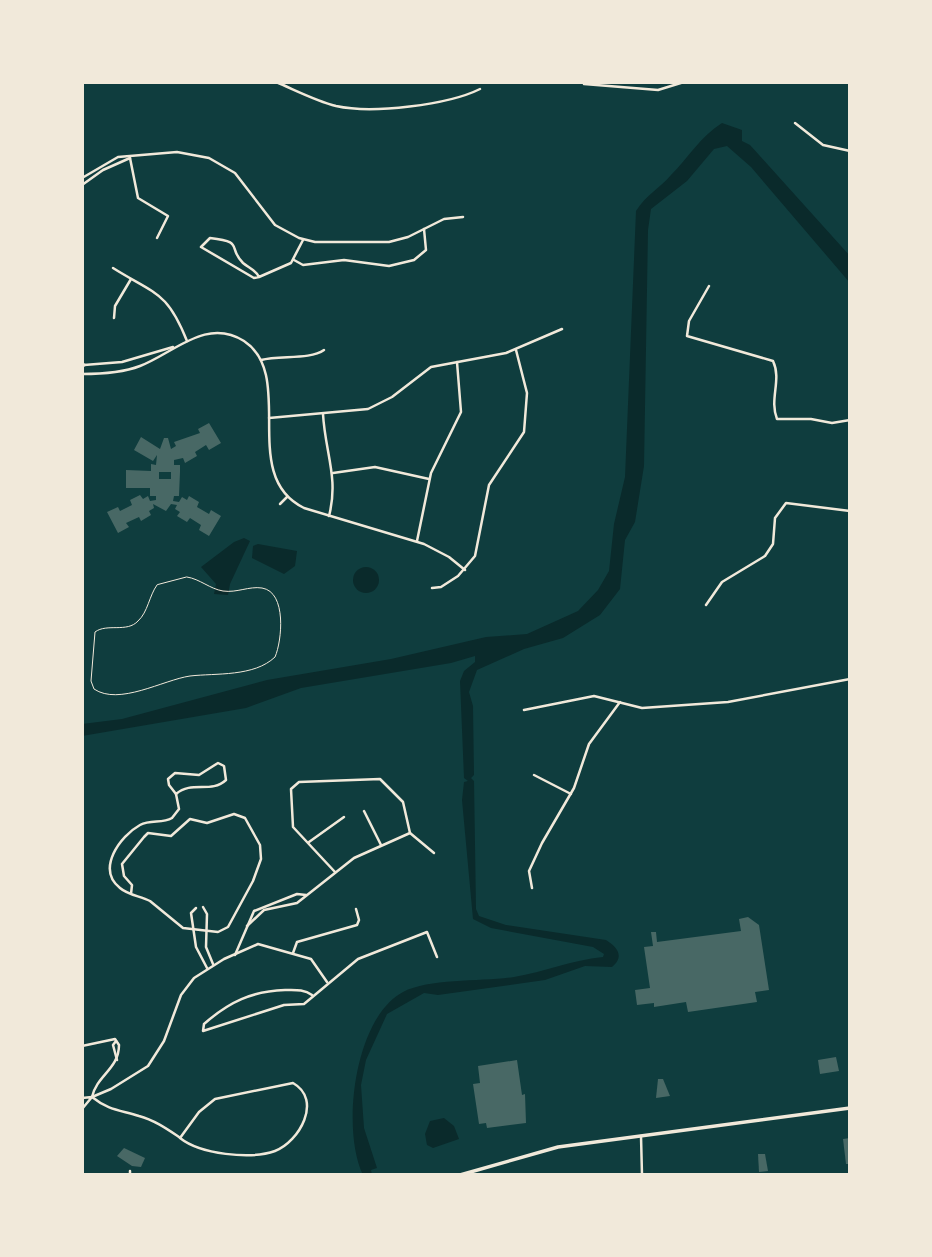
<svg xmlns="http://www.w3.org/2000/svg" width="932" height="1257" viewBox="0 0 932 1257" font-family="'DejaVu Sans',sans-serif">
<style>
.water{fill:#0a2a2b}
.building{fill:#486865;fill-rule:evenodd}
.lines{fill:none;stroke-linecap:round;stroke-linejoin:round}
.path{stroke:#f1e9da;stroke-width:1}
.minor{stroke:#f1e9da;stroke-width:2.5}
.tertiary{stroke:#f1e9da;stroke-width:3.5}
.secondary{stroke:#f1e9da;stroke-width:3.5}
</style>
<rect width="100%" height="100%" fill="#0f3d3e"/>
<g class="water">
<path d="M722 123 742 130V141L750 145 850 256V283L751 167 727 146 714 149 687 181 651 209 648 230 644 466 635 522 625 540 620 589 600 615 563 638 524 649 477 670 469 692 473 706 474 775 471 778 474 781 476 909 479 916 506 925 606 940C617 947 625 956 612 967L585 966 545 980 438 995 424 993 387 1014 366 1060 361 1085 364 1128 377 1168 371 1170 372 1175H363C341 1130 354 1018 403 992 430 978 482 982 514 977 544 972 572 960 603 957L604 954 593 947 491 928 473 919 462 800 464 782 468 781 464 778 460 681 464 671 475 662V656L451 663 301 688 246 708 82 736V724L122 719 267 680 391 659 486 637 527 634 578 611 598 590 609 571 614 524 625 477 636 211C646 195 659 189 671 175 689 157 700 137 722 123Z"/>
<polygon points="244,538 250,541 230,584 228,595 214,594 216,584 201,567 234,542"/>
<polygon points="258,544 297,551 295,566 284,574 252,558 253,546"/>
<circle cx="366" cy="580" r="13"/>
<polygon points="444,1118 454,1126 459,1139 433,1148 427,1145 425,1134 430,1121"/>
</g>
<g class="building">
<path d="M209 423 221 443 209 450 206 445 195 452 197 456 185 463 183 458 174 460V465H180V472L179 496H174L173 501 179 502 182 497 187 500 189 496 199 502 197 507 209 514 211 510 221 516 209 536 199 530 201 525 190 518 187 522 177 516 180 512 175 509 177 505 171 504 166 511 153 504 154 508 149 511 151 515 141 521 139 517 126 523 129 527 118 533 107 512 118 507 120 511 132 505 130 500 140 495 143 499 148 496 150 501 156 500V496H150V488H126V470L151 471V464L156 465 157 455 153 461 134 450 141 437 160 449 164 438H168L171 449 176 446 174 442 200 433 198 429ZM159 472H171V479H159Z"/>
<polygon points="748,917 759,925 769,990 755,992 757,1002 688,1012 686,1002 654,1007 654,1003 637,1005 635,990 650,988 644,947 653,946 651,932 656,932 657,942 741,931 739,919"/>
<polygon points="836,1057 839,1071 820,1074 818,1060"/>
<polygon points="517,1060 522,1095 525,1094 526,1123 487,1128 486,1123 479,1124 473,1084 480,1083 478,1066"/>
<polygon points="658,1079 663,1079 670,1096 656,1098"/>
<polygon points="850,1138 850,1164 846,1164 843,1139"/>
<polygon points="124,1148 145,1158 141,1167 132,1166 117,1156"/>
<polygon points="758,1154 765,1154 768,1171 759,1172"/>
</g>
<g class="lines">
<path class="path" d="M187 577C200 579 210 589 223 591 237 593 249 586 262 588 287 592 282 641 275 657 254 677 216 673 190 676 163 680 119 706 94 689L91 681 95 632C107 623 127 633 138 621 148 612 149 596 157 585Z"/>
<g class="minor">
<path d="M276 82C295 90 316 101 336 106 372 114 448 105 480 89"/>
<polyline points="584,84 658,90 684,82"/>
<polyline points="795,123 823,145 850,151"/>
<polyline points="130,158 138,198 168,216 157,238"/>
<polyline points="82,178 118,157 177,152 209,158 235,173 275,225 299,238 315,242 389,242 408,237 444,219 463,217"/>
<polyline points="82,185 103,170 130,158"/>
<polyline points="294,260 303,265 344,260 389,266 414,260 426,250 424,229"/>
<path d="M113 268C156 295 167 291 187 341"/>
<path d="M259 277C256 270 249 268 243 263 227 247 245 242 210 238L201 247 254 278 259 277 291 263 303 240"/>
<path d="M709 286 689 321 687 336 773 361C782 380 769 399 777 419H811L832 423 850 420"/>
<polyline points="114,318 115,306 131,279"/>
<path d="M261 360C280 355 310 360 324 350"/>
<polyline points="84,365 122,362 173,347"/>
<path d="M82 374C102 374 122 373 140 366 174 353 206 317 244 341 297 376 238 476 304 508L424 544 449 557 465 570"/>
<path d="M323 414C325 452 339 478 329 516"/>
<polyline points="269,418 368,409 392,397 431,367 506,353 562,329"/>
<polyline points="333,473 375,467 429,479"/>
<polyline points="280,504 287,497"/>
<polyline points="417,541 431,473 461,412 457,362"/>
<polyline points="432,588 441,587 458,576 475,556 489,485 524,432 527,393 516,350"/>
<polyline points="706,605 722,582 765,556 773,544 775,518 786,503 850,511"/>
<polyline points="524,710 594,696 642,708 728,702 850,679"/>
<path d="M218 763 224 766 226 780C211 794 192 780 176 794L169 785 168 779 175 773 199 775Z"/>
<polyline points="534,775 571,794"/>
<polyline points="364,811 381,845"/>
<polyline points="410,833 434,853"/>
<polyline points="309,842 344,817"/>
<polyline points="532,888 529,871 542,843 574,788 589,744 620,702"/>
<path d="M131 894 132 885 124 876 122 864 144 837 148 833 171 836 190 819 207 823 234 814 245 818 260 845 261 859 253 881 228 927 218 932 183 928 150 901C140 896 128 895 120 888 96 869 120 836 140 825 151 819 162 824 172 818L179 809 176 794"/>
<polyline points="203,907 207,914 206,947 213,964"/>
<polyline points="196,908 191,913 196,947 207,968"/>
<polyline points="247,926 264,910 297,903 354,858 410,833 403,802 380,779 299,782 291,789 293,827 335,872"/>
<polyline points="293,953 297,942 357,925 359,920 356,909"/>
<polyline points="235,955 254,911 297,894 306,895"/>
<path d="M312 995C304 989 295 990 285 990 252 991 229 1002 204 1024L203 1031 284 1005 304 1004 358 959 427 932 437 957"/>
<polyline points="116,1041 113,1045 117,1060"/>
<path d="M82 1046 115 1039 119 1045C119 1069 97 1075 92 1097"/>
<path d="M293 1083C323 1100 299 1142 275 1151 250 1160 200 1154 180 1138L199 1112 215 1099Z"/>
<polyline points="92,1097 111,1089 148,1066 164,1041 181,995 194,978 224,959 258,944 311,959 327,982"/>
<path d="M92 1097C108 1110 120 1110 139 1116 154 1120 167 1129 179 1137"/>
<polyline points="82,1098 92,1097 82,1109"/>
<polyline points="641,1136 642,1175"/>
<polyline points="130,1171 130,1175"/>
</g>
<polyline class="tertiary" points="82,365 84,365"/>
<polyline class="secondary" points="460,1175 558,1147 850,1108"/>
</g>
<rect width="932" height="1257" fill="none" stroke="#f1e9da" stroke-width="168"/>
</svg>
